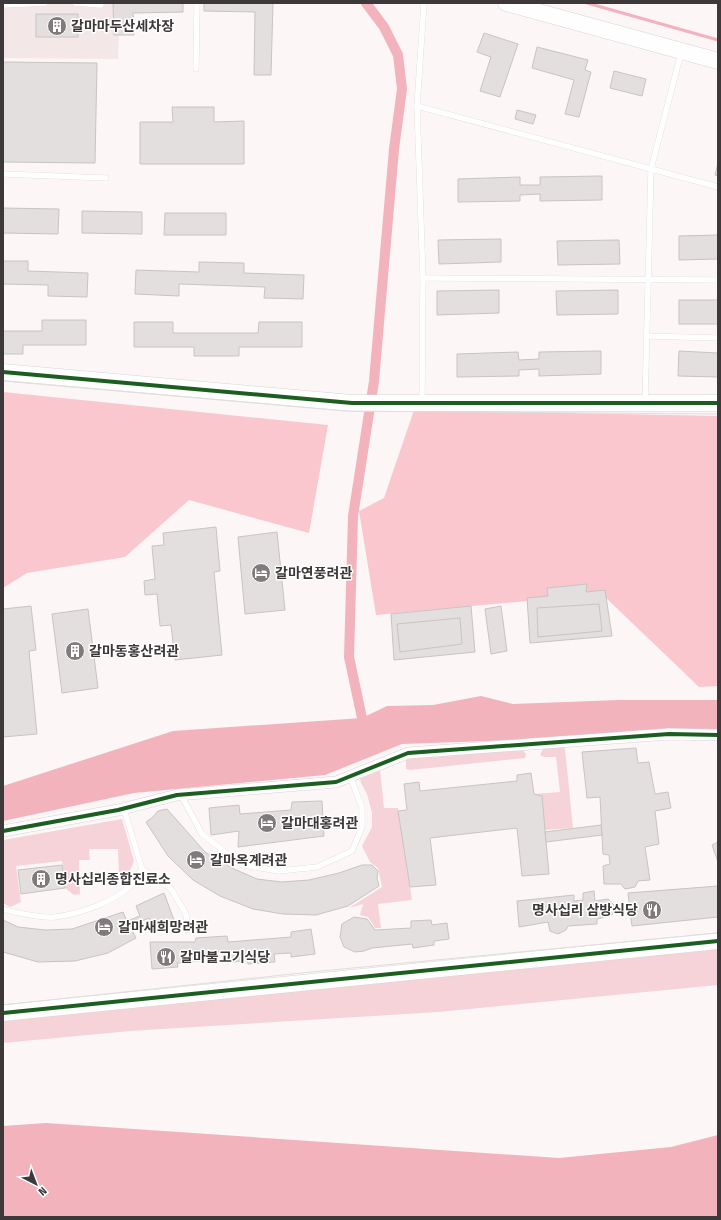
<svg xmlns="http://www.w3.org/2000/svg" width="721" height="1220" viewBox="0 0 721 1220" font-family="'Fira Sans Condensed','Noto Sans KR',sans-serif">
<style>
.built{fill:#f4e7e8}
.green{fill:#f6d3d8}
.forest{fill:#fac7ce}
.water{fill:#f2b3bc}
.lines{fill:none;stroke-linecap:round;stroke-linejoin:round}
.stream{stroke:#f2b3bc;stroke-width:3}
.canal{stroke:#f2b3bc;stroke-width:10}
.building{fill:#e3dfdf;stroke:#c8c4c4}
.lane-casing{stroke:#d8d4d4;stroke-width:6}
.street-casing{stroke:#d8d4d4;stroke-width:12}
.secondary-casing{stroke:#d8d4d4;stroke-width:17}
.lane{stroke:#fffefe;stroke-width:5.5}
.street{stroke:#fffefe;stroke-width:11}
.secondary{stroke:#fffefe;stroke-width:16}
.tram{stroke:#dfddde;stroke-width:1}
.cycleway-casing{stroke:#fff;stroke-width:6}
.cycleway{stroke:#1b5e20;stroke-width:4}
.labels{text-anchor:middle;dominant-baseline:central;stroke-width:3;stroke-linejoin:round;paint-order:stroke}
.poi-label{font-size:14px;font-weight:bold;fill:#3d3839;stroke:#fff;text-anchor:start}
</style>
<rect width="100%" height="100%" fill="#fcf6f7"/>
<polygon class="built" points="3,3 120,3 118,59 3,58"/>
<g class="green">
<polygon points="562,747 565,749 573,828 545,830 534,794 560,792 556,757 544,757 540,755 543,749"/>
<polygon points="523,750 526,754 525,758 410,770 406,769 406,759 426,756"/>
<polygon points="380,770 384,808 398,808 412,900 378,904 381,928 375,928 368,917 360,915 363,904 349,908 382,887 378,868 370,862 362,846 372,827 372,813 367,794 361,783 360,778"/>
<polygon points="122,819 134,861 126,880 119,876 118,849 89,849 90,860 79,860 80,894 74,895 65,888 62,861 16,866 21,902 10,907 3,903 3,840"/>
<polygon points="718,941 718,985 438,1012 130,1031 3,1043 3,1013"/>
</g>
<g class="forest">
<polygon points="3,392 328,425 309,533 189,500 125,557 27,573 3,588"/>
<polygon points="414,410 718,416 718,686 699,687 602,594 376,615 359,511 384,498"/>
</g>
<g class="water">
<polygon points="481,696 513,704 619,700 718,700 718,733 402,744 325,775 134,793 3,821 3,786 173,731 362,718 387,706 433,705"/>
<polygon points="46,1123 559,1158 671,1147 718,1135 718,1217 3,1217 3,1126"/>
</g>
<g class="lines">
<polyline class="stream" points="587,3 718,40"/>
<polyline class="canal" points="362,718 349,657 353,516 374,381 394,149 402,89 398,55 384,27 366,3"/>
</g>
<g class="building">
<polygon points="113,3 183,3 183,12 133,13 134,35 114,35"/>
<polygon points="204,3 273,3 271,75 254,75 255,12 204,11"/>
<rect x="36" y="14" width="42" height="23"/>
<polygon points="484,33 518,44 500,97 480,91 491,57 477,52"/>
<polygon points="537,47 588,60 585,70 591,72 579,117 565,114 574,80 532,68"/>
<polygon points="3,62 97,63 95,163 3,162"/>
<polygon points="614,71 646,79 642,96 610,88"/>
<polygon points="172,107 214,107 214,122 244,121 244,164 140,164 140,122 173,122"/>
<polygon points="517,110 536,115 533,124 515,119"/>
<polygon points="718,163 718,176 715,175"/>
<polygon points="602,176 602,200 540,201 540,194 520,195 520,201 458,202 458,179 520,177 520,185 540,185 540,177"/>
<polygon points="3,208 59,209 58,234 3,233"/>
<polygon points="82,211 142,212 142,234 82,233"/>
<polygon points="165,213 226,213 226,235 164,235"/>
<polygon points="718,235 718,259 679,260 679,236"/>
<polygon points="501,239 501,262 439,264 438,240"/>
<polygon points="619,240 620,264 558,265 557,241"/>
<polygon points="3,261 28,261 28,271 88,273 87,297 48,296 48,285 3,284"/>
<polygon points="199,262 244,263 244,273 304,275 303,299 264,298 265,287 179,284 179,296 135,294 136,270 199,272"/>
<polygon points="499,290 499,313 437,315 437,291"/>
<polygon points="618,290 618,314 557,315 556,291"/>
<rect x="679" y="300" width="39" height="24"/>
<polygon points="42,320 86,320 86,345 23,345 23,354 3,354 3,331 42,331"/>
<polygon points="134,322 173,322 173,333 258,333 259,322 302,322 302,347 239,347 239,356 194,356 194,347 134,347"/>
<polygon points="601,351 601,374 539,376 539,369 519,370 519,376 457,377 457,354 518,352 519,360 539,359 539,352"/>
<polygon points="679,351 718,353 718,377 678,376"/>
<polygon points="216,527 220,571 214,572 222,655 175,660 171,625 160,626 157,594 145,595 144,581 155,579 152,546 164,545 163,533"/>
<polygon points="277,532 285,610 245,614 238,537"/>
<polygon points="587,584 586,592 605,590 612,636 530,643 527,598 548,596 547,588"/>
<polygon points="599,604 602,631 538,637 537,608"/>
<polygon points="31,606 36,650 29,651 37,734 3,737 3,609"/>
<polygon points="471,606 475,652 394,660 391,614"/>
<polygon points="501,606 507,651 491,654 485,609"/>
<polygon points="88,609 98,688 62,693 52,614"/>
<polygon points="460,618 462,644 400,652 397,624"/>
<polygon points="636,748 638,763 649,762 655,794 668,792 671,808 655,811 659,844 645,847 650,880 638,881 635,887 625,889 621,884 604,884 603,866 610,864 609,855 603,854 600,797 587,798 582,752"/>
<polygon points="531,773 534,794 542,796 549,874 522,876 517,828 430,838 436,885 410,887 398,811 407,810 404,784 419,782 420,791 517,781 517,775"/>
<polygon points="322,801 324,836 238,847 239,831 211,835 209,808 239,805 240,814 291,810 292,802"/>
<polygon points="167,809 205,852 232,868 257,879 282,882 309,880 339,873 362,865 372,865 378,871 377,878 379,886 348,906 316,915 283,914 253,909 220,896 193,880 168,856 146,822 153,817 158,811"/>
<polygon points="601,825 602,835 546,842 545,832"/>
<polygon points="718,842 718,862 712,845"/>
<polygon points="62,865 65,888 21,894 18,870"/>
<polygon points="718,886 718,917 632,926 628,893"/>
<polygon points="594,891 595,901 608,899 615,906 613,914 606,917 597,919 597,924 568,926 566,930 558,934 550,931 548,922 519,927 517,901 574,895 574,901 583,900 583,893"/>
<polygon points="164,893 174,920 153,928 149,918 130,926 136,938 108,953 75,961 38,962 3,952 3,920 18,927 45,930 72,929 123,912 127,921 140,916 136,906"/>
<polygon points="354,917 367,919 375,930 411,928 411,921 431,920 432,925 447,923 449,939 434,941 434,945 413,948 412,944 372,948 364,951 355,952 344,947 340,937 342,924"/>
<polygon points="311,929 315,954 291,957 291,953 274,954 275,962 248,964 247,960 227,963 226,951 200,954 200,961 177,963 178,967 152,969 150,942 195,942 196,938 227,936 228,942 291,937 291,932"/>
</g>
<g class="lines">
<defs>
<g id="lane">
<polyline points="75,3 101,5"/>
<polyline points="3,5 45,3"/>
<polyline points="196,69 197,3"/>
<polyline points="417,106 718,187"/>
<polyline points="3,174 106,178"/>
<polyline points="423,278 718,280"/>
<polyline points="647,336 718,338"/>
<polyline points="422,402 423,278 417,106 424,3"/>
<polyline points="645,403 651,169 681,53"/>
<polyline points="181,795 202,834 242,865 279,871 317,867 352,851 362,827 362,807 350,776"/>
<polyline points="124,809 142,869 171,889 186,914 187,930"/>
<path d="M3 909C15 913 43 918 55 917 79 914 115 902 131 885 135 880 139 874 142 869"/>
</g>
<polyline id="street" points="3,831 118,810 177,795 336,782 408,753 669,734 718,735"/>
<g id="secondary">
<polyline points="506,3 718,61"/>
<polyline points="3,372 352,403 718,403"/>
<polyline points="3,1013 718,941"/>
</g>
</defs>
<use href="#lane" class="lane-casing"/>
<use href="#street" class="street-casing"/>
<use href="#secondary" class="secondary-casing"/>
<use href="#lane" class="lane"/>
<use href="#street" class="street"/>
<use href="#secondary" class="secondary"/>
<g class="tram">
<polyline points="3,381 345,411 718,414"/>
<polyline points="3,1005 311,972 718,933"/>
</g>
<defs>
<g id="cycleway">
<polyline points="3,372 352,403 718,403"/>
<polyline points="3,831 118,810 177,795 336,782 408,753 669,734 718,735"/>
<polyline points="3,1013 718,941"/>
</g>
</defs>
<use href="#cycleway" class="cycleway-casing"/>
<use href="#cycleway" class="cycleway"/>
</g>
<defs>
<symbol id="building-disc" viewBox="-11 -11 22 22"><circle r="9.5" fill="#807a7c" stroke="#fff"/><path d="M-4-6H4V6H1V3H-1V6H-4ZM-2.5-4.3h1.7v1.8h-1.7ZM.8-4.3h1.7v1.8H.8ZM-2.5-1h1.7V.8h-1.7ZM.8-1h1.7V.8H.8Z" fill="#fff"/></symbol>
<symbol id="hotel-disc" viewBox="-11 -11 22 22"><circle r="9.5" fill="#807a7c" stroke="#fff"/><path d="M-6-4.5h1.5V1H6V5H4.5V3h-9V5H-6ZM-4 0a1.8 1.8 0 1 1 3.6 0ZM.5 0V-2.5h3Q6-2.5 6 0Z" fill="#fff"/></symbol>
<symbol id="restaurant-disc" viewBox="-11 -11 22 22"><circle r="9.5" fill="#807a7c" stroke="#fff"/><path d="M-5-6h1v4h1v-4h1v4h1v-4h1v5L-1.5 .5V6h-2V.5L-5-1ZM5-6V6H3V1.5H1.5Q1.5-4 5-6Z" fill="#fff"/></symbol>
</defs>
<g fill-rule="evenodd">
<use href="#building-disc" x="46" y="15" width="22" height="22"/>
<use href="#hotel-disc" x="250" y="562" width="22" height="22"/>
<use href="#building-disc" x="64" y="640" width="22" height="22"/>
<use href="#hotel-disc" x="256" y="812" width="22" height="22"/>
<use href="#hotel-disc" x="185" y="849" width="22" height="22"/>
<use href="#building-disc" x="30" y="868" width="22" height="22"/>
<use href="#restaurant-disc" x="641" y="899" width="22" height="22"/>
<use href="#hotel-disc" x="93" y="916" width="22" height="22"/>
<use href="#restaurant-disc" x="155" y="946" width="22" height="22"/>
</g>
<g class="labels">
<g class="poi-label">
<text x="71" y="26">갈마마두산세차장</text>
<text x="275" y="573">갈마연풍려관</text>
<text x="89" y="651">갈마동홍산려관</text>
<text x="281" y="823">갈마대홍려관</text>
<text x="210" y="860">갈마옥계려관</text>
<text x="55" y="879">명사십리종합진료소</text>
<text x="638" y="910" text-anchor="end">명사십리 삼방식당</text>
<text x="118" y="927">갈마새희망려관</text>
<text x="180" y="957">갈마불고기식당</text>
</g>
</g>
<rect width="721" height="1220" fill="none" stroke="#3d3839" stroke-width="8"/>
<g transform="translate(36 1184) rotate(138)" stroke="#ffffff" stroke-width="3" paint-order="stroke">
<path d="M0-3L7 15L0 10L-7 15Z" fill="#3d3839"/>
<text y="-6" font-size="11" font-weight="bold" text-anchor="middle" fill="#3d3839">N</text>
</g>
</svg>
